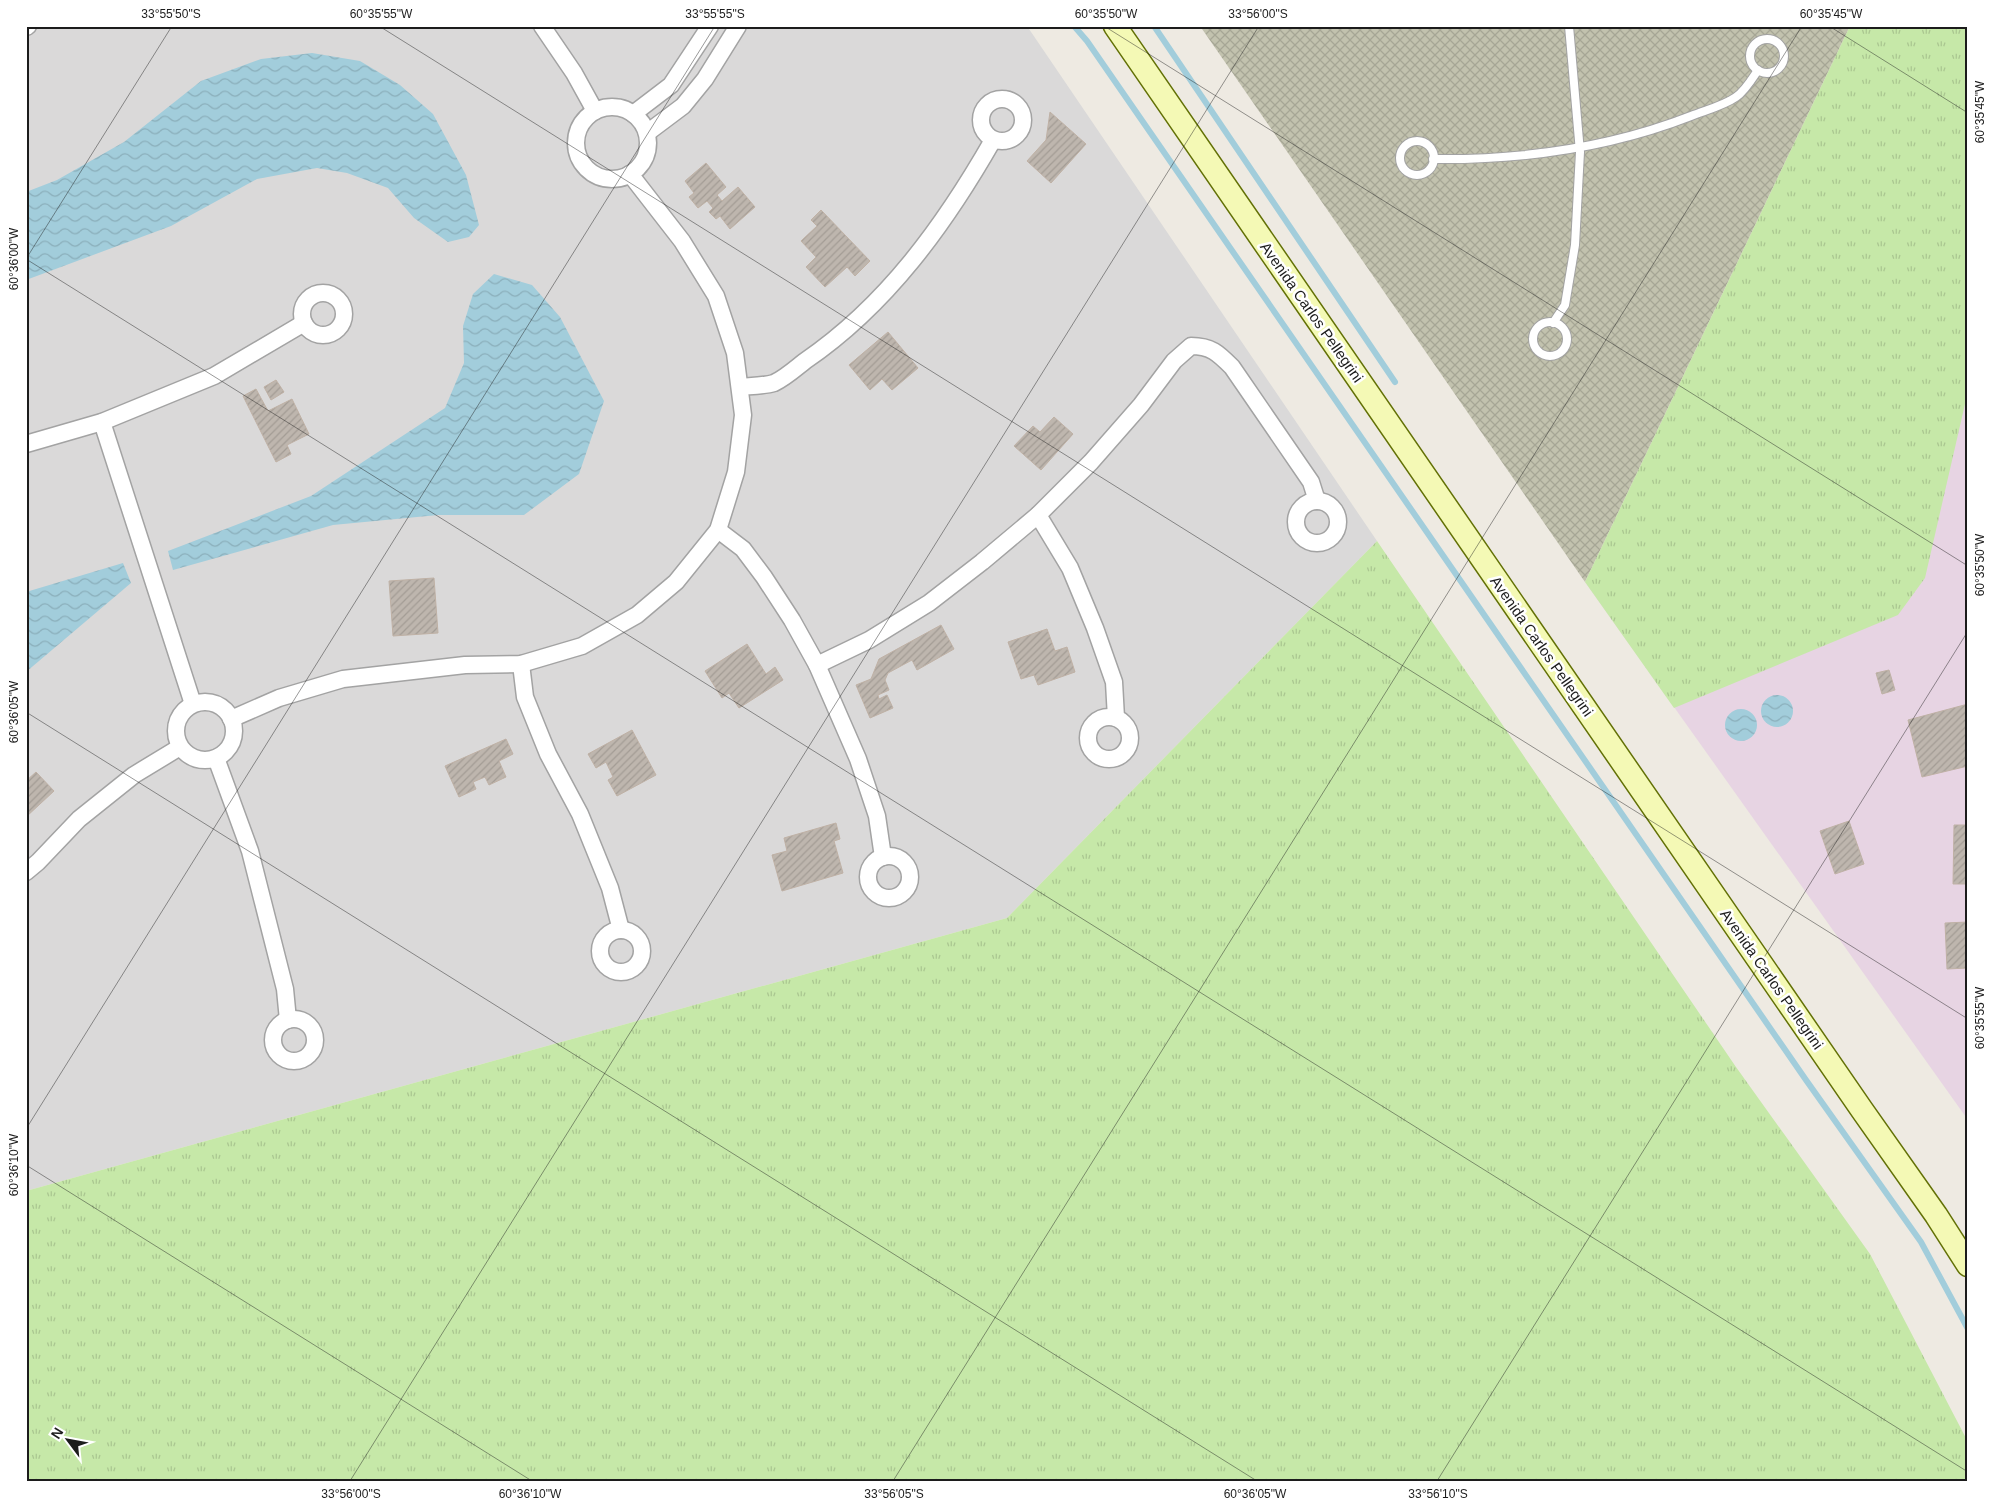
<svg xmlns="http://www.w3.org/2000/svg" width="1994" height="1507" viewBox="0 0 1994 1507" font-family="Helvetica,sans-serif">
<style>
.residential{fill:#dad9d9}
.industrial{fill:#e7d4e3}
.construction{fill:url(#construction-cross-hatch)}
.grass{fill:url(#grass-tufts)}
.water{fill:url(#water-waves)}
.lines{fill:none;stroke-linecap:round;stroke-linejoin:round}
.stream{stroke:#a2cddb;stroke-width:6}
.building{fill:url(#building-hatch);stroke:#bfb1a5}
.service-casing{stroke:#a3a3a3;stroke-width:10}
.minor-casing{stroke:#a3a3a3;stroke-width:19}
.secondary-casing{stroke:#637106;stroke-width:25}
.service{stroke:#fff;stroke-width:8}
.minor{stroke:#fff;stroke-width:16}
.secondary{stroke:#f4f9b5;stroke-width:22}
.ticks{fill:none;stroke:#1c1c1c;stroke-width:1;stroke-opacity:0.45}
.labels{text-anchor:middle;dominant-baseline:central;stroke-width:5;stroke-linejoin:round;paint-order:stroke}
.street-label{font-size:15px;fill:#1c1c1c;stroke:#fff}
.neatline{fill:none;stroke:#1c1c1c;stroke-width:2}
.ticks-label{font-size:12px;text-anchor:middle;fill:#1c1c1c}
</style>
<defs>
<pattern id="construction-cross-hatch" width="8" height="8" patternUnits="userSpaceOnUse" patternTransform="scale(1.25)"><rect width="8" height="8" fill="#c2c2ae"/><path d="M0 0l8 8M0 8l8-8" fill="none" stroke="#a6a695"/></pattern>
<pattern id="grass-tufts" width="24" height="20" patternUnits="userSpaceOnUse" patternTransform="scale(1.25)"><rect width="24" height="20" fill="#c6e8a8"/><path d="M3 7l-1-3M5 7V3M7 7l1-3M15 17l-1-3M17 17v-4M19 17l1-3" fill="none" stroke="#aac690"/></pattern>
<pattern id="water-waves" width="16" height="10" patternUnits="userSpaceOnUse" patternTransform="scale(1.25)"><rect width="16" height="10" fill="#a2cddb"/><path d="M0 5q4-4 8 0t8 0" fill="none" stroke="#8bafbb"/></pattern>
<pattern id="building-hatch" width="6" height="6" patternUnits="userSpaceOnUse" patternTransform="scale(1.25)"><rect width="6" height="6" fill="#beb6ae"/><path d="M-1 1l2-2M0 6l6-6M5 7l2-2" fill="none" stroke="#a39c95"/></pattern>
</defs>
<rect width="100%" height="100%" fill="#eeeae2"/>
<polygon class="residential" points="26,26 1027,26 1377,541 1007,918 26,1191"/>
<polygon class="industrial" points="1850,26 1968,26 1968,1120 1585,582"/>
<polygon class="construction" points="1200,26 1850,26 1585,582"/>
<g class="grass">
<polygon points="1850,26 1968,26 1968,391 1925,578 1898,615 1674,708 1585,582"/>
<polygon points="1377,541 1736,1067 1870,1254 1968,1442 1968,1481 26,1481 26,1191 1007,918"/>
</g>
<g class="water">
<polygon points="312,53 360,61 400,85 433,114 466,175 479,225 469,237 448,242 414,218 388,188 347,173 317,168 257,179 171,226 26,280 26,192 57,180 124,142 201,81 261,59"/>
<polygon points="494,274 532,285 560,317 604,401 579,474 524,515 438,515 333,525 173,570 168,551 311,496 445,408 464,363 463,326 473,294"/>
<polygon points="123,563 131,583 26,672 26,592"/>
<circle cx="1777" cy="711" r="16"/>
<circle cx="1741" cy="725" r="16"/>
</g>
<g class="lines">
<g class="stream">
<polyline points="1074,26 1087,41 1806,1080 1921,1242 1968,1329"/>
<polyline points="1154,26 1395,382"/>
</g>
</g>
<g class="building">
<polygon points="1050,112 1086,144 1051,183 1027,161 1046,140"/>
<polygon points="706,163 726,187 717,195 722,201 738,187 755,207 730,229 720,216 716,219 709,212 713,208 707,201 698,208 689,197 694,193 685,181"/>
<polygon points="821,210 870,261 855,276 847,267 825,287 806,267 816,257 801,241 817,226 811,220"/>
<polygon points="888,332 918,368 892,390 882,379 870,390 849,365"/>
<polygon points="276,380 284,392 271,400 264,387"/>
<polygon points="256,389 268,411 292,399 309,434 287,445 291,454 276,462 243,396"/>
<polygon points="1054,417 1073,434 1041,470 1014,446 1033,426 1040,432"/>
<polygon points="434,578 438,633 393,636 389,581"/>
<polygon points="941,625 954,649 917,670 912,660 888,673 885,680 889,690 878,695 879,699 887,695 893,708 870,718 856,685 871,679 879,659"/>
<polygon points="1047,629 1055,651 1067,647 1075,672 1038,685 1034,675 1021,679 1008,642"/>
<polygon points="747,644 766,674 775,667 783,680 739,708 729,693 722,698 705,671"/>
<polygon points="1889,670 1895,690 1882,694 1876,673"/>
<polygon points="1968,704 1968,766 1922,777 1908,720"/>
<polygon points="632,730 656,775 617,796 608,780 613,777 606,762 596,768 588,754"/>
<polygon points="506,739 513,754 499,761 506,777 489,785 485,777 473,782 476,789 459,797 445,766"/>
<polygon points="36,772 54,791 26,817 26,781"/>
<polygon points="1849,821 1864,864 1835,874 1820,831"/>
<polygon points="836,823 840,839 834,841 843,873 782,891 772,855 787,851 784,838"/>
<polygon points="1954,825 1968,825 1968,884 1953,884"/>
<polygon points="1968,922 1968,968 1947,969 1945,923"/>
</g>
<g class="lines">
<defs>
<g id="service">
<circle cx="1767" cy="56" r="17"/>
<circle cx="1417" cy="158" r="17"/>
<path d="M1433 159C1520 160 1609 148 1691 116 1706 110 1723 106 1736 97 1745 91 1752 79 1758 70"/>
<circle cx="1550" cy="339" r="17"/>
<polyline points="1553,323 1565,305 1575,245 1580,152 1569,26"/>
</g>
<g id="minor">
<polyline points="542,26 574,73 595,111"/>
<polyline points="26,27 28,26"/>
<circle cx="1002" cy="120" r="21"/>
<circle cx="612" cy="143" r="36"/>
<polyline points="633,114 671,85 710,26"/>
<polyline points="647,133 683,106 705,79 738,26"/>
<circle cx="323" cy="314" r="21"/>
<path d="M740 387C750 386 764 386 774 383 785 378 796 368 805 361 887 305 945 224 993 140"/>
<polyline points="102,422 193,704"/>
<polyline points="26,444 102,422 214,376 304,323"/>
<circle cx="1317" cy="522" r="21"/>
<polyline points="1038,515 1070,568 1095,628 1114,682 1116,718"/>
<polyline points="718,530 743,549 764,577 792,620 817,665 858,759 877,816 883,857"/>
<polyline points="521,664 525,697 548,754 580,814 610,888 621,930"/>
<path d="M817 665 869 640 929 603 982 562 1038 515 1091 462 1141 405 1174 361 1191 346C1211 346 1218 353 1232 367L1311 482 1317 501"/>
<circle cx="205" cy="731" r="29"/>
<circle cx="1109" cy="738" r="21"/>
<polyline points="231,719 279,698 343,679 465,665 521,664 582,646 637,615 676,582 718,530 736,472 743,415 735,353 716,296 682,241 630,174"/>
<polyline points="216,758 250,851 285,989 288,1020"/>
<circle cx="889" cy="877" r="21"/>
<polyline points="26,872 38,862 79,819 134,775 180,747"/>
<circle cx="621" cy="951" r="21"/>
<circle cx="294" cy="1040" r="21"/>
</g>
<polyline id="secondary" points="1115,26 1862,1110 1936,1215 1968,1265"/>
</defs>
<use href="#service" class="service-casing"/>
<use href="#minor" class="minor-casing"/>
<use href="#secondary" class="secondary-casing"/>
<use href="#service" class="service"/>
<use href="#minor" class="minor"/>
<use href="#secondary" class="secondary"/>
</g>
<path class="ticks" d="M379 26 1968 1019M1104 26 1968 566M1829 26 1968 113M26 259 1968 1472M26 259 172 26M26 712 1257 1481M26 1129 715 26M26 1165 532 1481M350 1481 1259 26M893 1481 1802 26M1437 1481 1968 631"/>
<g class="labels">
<g class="street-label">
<text transform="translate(1312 312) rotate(55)">Avenida Carlos Pellegrini</text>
<text transform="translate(1542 646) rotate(55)">Avenida Carlos Pellegrini</text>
<text transform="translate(1772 979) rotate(55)">Avenida Carlos Pellegrini</text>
</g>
</g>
<rect width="1994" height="1507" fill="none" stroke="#ffffff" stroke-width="55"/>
<g transform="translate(68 1440) rotate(302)" stroke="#ffffff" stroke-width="4" paint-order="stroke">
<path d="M0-4L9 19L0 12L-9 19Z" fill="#1c1c1c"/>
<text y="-8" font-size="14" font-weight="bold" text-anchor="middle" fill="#1c1c1c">N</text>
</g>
<rect x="28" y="28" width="1938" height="1452" class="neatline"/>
<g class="ticks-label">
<text x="171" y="18">33°55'50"S</text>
<text x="381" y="18">60°35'55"W</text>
<text x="715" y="18">33°55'55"S</text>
<text x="1106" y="18">60°35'50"W</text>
<text x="1258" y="18">33°56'00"S</text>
<text x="1831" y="18">60°35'45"W</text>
<text transform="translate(1980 112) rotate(-90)" y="4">60°35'45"W</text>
<text transform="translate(14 259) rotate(-90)" y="4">60°36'00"W</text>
<text transform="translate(1980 565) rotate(-90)" y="4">60°35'50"W</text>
<text transform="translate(14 712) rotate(-90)" y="4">60°36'05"W</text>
<text transform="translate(1980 1018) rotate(-90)" y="4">60°35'55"W</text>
<text transform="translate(14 1165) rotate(-90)" y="4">60°36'10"W</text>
<text x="351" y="1498">33°56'00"S</text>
<text x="530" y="1498">60°36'10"W</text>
<text x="894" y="1498">33°56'05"S</text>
<text x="1255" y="1498">60°36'05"W</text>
<text x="1438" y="1498">33°56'10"S</text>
</g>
</svg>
